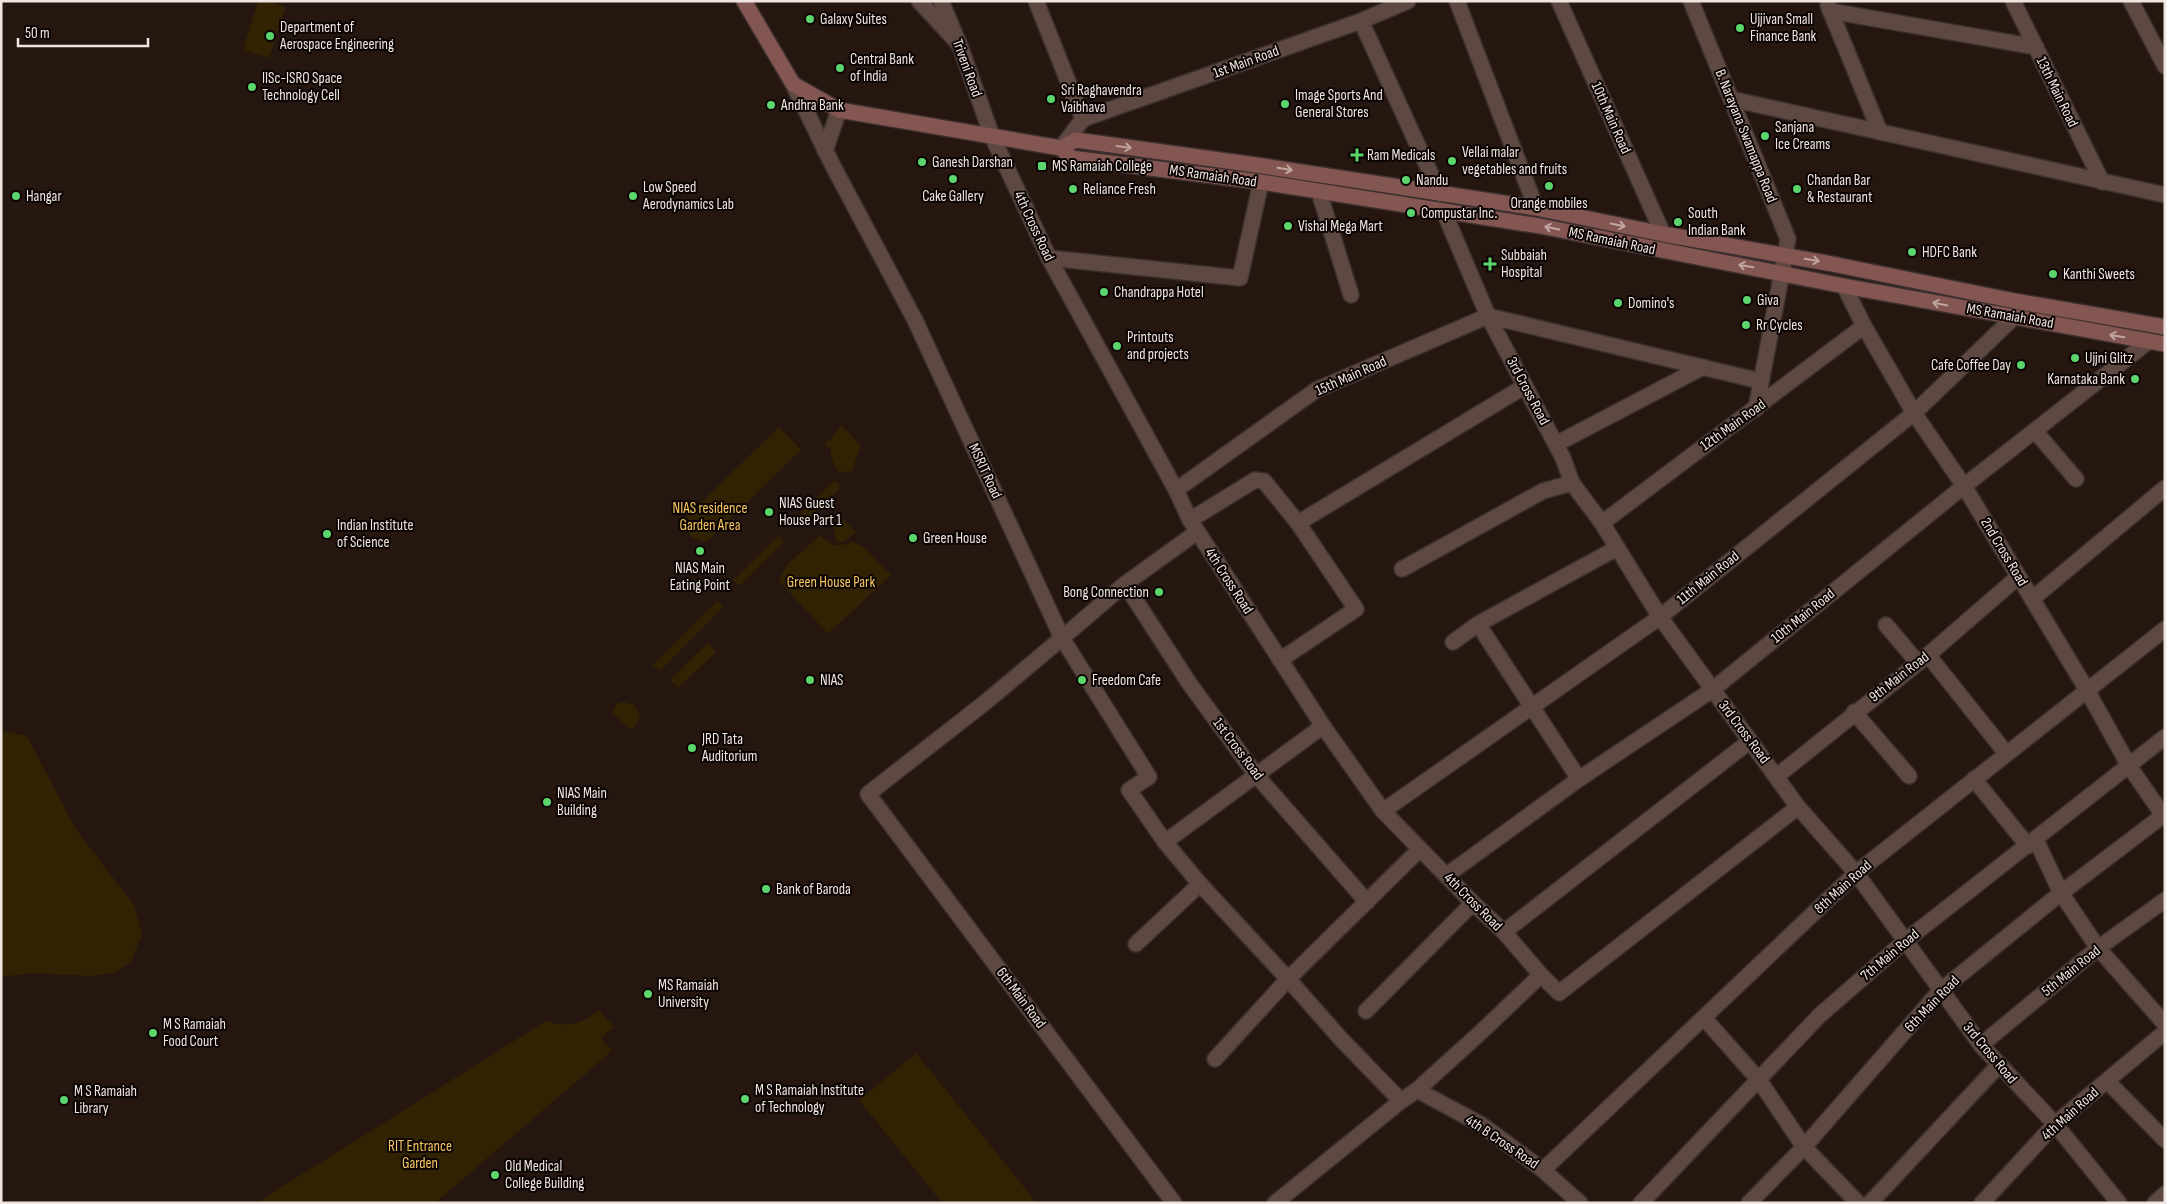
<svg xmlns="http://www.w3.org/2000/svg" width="2166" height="1204" viewBox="0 0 2166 1204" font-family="'Sofia Sans Condensed',sans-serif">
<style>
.green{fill:#302202}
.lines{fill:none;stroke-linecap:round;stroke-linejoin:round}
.minor-casing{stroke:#3c302e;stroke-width:18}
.tertiary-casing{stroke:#3c302e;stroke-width:18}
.secondary-casing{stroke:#3c302e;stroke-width:18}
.minor{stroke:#5d4942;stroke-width:15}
.tertiary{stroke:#5d4942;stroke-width:15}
.secondary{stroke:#845652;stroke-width:15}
.oneway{stroke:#c0a5a1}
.poi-dot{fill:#5cd56d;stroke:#0a0403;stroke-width:2}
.labels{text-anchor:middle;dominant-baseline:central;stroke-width:4;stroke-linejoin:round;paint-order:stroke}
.poi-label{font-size:15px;fill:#f1e5e1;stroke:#0a0403;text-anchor:start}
.street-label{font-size:15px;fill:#f1e5e1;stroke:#0a0403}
.park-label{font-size:15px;fill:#fac863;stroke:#0a0403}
</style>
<rect width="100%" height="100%" fill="#261610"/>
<g class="green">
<polygon points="258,1 267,1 286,7 269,58 243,50"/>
<polygon points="841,425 861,446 851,473 838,471 831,458 831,449 824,446 828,440 830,440"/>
<polygon points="779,427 801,450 706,542 691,537 682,521"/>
<polygon points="835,480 842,487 802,524 796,518"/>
<polygon points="841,517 856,532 843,543 836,541 833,527"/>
<path d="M820 535C833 546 837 548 852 542L864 547 891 575 828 634 779 581 787 565Z"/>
<polygon points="778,536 784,542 739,586 733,580"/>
<polygon points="717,601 723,607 660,671 653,665"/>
<polygon points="708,643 716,652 678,688 670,680"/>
<path d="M623 702 634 705 640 714C639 721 637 728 629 729L612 713 616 704Z"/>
<polygon points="1,730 27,736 75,828 134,905 142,934 131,962 113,973 89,976 31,973 1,977"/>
<path d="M599 1010 614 1027 601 1038 612 1051 435 1203H256L546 1021C567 1028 583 1024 599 1010Z"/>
<polygon points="916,1053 1037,1203 942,1203 859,1100"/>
</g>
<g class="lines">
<defs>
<g id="minor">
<polyline points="919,1 959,44"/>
<polyline points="1036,1 1083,119"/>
<polyline points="1457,1 1536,208"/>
<polyline points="1559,1 1663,234"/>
<polyline points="2013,1 2102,182"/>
<polyline points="2131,1 2165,66"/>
<polyline points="1828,5 1880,132"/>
<polyline points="1830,11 2036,47"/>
<polyline points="1361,21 1440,194"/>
<polyline points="1731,99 2165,195"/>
<polyline points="1083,119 1361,21 1408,1"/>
<polyline points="992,136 1049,258 1176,490 1190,520 1323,726 1383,811 1473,903 1504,932 1541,975"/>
<polyline points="1061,148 1083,119"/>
<polyline points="1319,192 1351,295"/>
<polyline points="1444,212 1488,316 1563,458 1572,483 1602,523 1660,617 1798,807 1856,873 1981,1045 2055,1124 2119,1203"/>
<polyline points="1049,258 1240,278 1261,182"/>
<polyline points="1844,286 1864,326 1914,413 1964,486 2087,690 2129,766 2165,818"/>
<polyline points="1488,316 1760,381"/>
<polyline points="1756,409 1782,272"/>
<polyline points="2035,431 2076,479"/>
<polyline points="1556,444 1703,367"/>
<polyline points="1176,490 1316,390 1488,316"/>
<polyline points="1190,520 1255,480 1264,481 1298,523 1356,609 1280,660"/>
<polyline points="1298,523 1525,386"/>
<polyline points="1602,523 1864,326"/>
<polyline points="1197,532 1125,584 1062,638 1149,777 1129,790 1165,842 1200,884 1288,979 1341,1039 1401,1101"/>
<polyline points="1402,569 1543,491 1572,483"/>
<polyline points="1125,584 1189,683 1257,776 1367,902"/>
<polyline points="2032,599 2165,488"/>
<polyline points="1478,624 1579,779"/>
<polyline points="1886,625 1918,663"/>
<polyline points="1453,642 1478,624 1617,548"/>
<polyline points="1928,655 2006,753"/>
<polyline points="1854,712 1909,776"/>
<polyline points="1777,776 1928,655 2018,577"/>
<polyline points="1974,779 2028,846"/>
<polyline points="1383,811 1660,617 1914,413 2013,318"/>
<polyline points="2036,840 2061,893 2098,948 2165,1024"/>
<polyline points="1165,842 1323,726"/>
<polyline points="1447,875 1579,779 1712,690 1964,486 2149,341"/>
<polyline points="1504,932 1750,741"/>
<polyline points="1136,944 1200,884"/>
<polyline points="1366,1011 1473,903"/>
<polyline points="1704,1018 1759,1080 1804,1147 1858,1203"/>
<polyline points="1981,1045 2098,948 2165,900"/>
<polyline points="1215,1059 1288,979 1420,849"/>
<polyline points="2108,1082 2165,1140"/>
<polyline points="1417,1090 1482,1125 1543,1170 1580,1203"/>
<polyline points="1543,1170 1856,873 2165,629"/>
<polyline points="1275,1203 1401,1101 1417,1090 1480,1033 1541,975 1559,993 1798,807"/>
<polyline points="1641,1203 1819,1016 1905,941 2165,737"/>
<polyline points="1749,1203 1804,1147 1940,991 2061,893 2165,814"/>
<polyline points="1870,1203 1998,1066"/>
<polyline points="1982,1203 2055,1124 2165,1032"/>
</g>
<g id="tertiary">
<polyline points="941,1 960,46 992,136"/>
<polyline points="1691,1 1788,239 1782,272"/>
<polyline points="793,84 833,166 915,320 1062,638 987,701 868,794 1174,1203"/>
<polyline points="825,151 839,110"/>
<polyline points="2155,1203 2165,1194"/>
</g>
<g id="secondary">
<polyline points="744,1 793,84 839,110 1061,148 1071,158 1261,182 1540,226 1844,286 2165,344"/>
<polyline points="1061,148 1076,140 1263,166 1536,208 1663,234 1827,263 2015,301 2165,327"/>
</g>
</defs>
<use href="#minor" class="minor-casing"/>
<use href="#tertiary" class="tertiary-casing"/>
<use href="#secondary" class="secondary-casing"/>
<use href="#minor" class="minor"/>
<use href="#tertiary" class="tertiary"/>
<use href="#secondary" class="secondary"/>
</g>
<defs><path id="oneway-shaft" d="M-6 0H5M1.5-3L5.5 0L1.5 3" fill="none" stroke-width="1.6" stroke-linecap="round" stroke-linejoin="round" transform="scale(1.25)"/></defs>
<g class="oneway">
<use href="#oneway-shaft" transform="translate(1124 147) rotate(8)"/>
<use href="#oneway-shaft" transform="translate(1285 169) rotate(9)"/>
<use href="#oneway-shaft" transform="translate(1618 225) rotate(12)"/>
<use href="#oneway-shaft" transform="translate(1552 228) rotate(-168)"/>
<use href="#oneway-shaft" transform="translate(1812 260) rotate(10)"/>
<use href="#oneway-shaft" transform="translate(1746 266) rotate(-170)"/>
<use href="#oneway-shaft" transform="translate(1940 304) rotate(-169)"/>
<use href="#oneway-shaft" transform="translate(2117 336) rotate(-170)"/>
</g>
<g class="poi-dot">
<circle cx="810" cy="19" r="5"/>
<circle cx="1740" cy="28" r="5"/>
<circle cx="270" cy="36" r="5"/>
<circle cx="840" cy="68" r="5"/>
<circle cx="252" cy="87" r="5"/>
<circle cx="1051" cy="99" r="5"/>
<circle cx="1285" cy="104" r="5"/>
<circle cx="771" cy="105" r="5"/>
<circle cx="1765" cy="136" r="5"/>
<path d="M1354.5 147.5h5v5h5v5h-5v5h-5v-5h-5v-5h5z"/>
<circle cx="1452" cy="161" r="5"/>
<circle cx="922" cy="162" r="5"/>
<rect x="1037" y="161" width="10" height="10" rx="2.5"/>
<circle cx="953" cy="179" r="5"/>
<circle cx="1406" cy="180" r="5"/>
<circle cx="1549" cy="186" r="5"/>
<circle cx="1073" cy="189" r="5"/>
<circle cx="1797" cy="189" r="5"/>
<circle cx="16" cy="196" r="5"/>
<circle cx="633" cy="196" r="5"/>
<circle cx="1411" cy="213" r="5"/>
<circle cx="1678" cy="222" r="5"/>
<circle cx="1288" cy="226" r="5"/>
<circle cx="1912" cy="252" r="5"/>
<path d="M1487.5 256.5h5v5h5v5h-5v5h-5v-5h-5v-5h5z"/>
<circle cx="2053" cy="274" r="5"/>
<circle cx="1104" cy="292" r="5"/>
<circle cx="1747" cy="300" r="5"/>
<circle cx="1618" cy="303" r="5"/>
<circle cx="1746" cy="325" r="5"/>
<circle cx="1117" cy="346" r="5"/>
<circle cx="2075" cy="358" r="5"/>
<circle cx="2021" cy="365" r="5"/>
<circle cx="2135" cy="379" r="5"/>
<circle cx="769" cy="512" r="5"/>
<circle cx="327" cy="534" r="5"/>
<circle cx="913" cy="538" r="5"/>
<circle cx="700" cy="551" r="5"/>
<circle cx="1159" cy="592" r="5"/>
<circle cx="810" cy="680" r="5"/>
<circle cx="1082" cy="680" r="5"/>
<circle cx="692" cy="748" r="5"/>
<circle cx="547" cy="802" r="5"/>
<circle cx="766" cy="889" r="5"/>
<circle cx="648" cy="994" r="5"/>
<circle cx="153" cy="1033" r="5"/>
<circle cx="745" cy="1099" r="5"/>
<circle cx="64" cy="1100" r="5"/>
<circle cx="495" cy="1175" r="5"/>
</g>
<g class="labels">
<g class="poi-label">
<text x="820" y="19">Galaxy Suites</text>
<text x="1750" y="19">Ujjivan Small<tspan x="1750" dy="17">Finance Bank</tspan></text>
<text x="280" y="27">Department of<tspan x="280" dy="17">Aerospace Engineering</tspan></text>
<text x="850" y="59">Central Bank<tspan x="850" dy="17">of India</tspan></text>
<text x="262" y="78">IISc-ISRO Space<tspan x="262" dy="17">Technology Cell</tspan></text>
<text x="1061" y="90">Sri Raghavendra<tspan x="1061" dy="17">Vaibhava</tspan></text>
<text x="1295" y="95">Image Sports And<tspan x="1295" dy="17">General Stores</tspan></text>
<text x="781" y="105">Andhra Bank</text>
<text x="1775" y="127">Sanjana<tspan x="1775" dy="17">Ice Creams</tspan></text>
<text x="1462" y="152">Vellai malar<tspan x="1462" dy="17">vegetables and fruits</tspan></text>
<text x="1367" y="155">Ram Medicals</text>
<text x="932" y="162">Ganesh Darshan</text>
<text x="1052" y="166">MS Ramaiah College</text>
<text x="1416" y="180">Nandu</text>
<text x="1807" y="180">Chandan Bar<tspan x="1807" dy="17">&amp; Restaurant</tspan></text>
<text x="643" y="187">Low Speed<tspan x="643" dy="17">Aerodynamics Lab</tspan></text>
<text x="1083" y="189">Reliance Fresh</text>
<text x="26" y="196">Hangar</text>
<text x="953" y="196" text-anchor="middle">Cake Gallery</text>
<text x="1549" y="203" text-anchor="middle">Orange mobiles</text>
<text x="1421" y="213">Compustar Inc.</text>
<text x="1688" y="213">South<tspan x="1688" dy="17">Indian Bank</tspan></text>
<text x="1298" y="226">Vishal Mega Mart</text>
<text x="1922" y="252">HDFC Bank</text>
<text x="1501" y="255">Subbaiah<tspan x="1501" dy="17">Hospital</tspan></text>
<text x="2063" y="274">Kanthi Sweets</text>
<text x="1114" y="292">Chandrappa Hotel</text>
<text x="1757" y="300">Giva</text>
<text x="1628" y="303">Domino's</text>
<text x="1756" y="325">Rr Cycles</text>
<text x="1127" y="337">Printouts<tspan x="1127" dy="17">and projects</tspan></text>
<text x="2085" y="358">Ujjni Glitz</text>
<text x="2011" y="365" text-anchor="end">Cafe Coffee Day</text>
<text x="2125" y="379" text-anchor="end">Karnataka Bank</text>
<text x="779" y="503">NIAS Guest<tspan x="779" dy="17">House Part 1</tspan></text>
<text x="337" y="525">Indian Institute<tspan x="337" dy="17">of Science</tspan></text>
<text x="923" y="538">Green House</text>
<text x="700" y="568" text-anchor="middle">NIAS Main<tspan x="700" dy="17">Eating Point</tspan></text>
<text x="1149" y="592" text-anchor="end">Bong Connection</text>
<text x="820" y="680">NIAS</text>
<text x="1092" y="680">Freedom Cafe</text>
<text x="702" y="739">JRD Tata<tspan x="702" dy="17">Auditorium</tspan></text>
<text x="557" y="793">NIAS Main<tspan x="557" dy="17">Building</tspan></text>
<text x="776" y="889">Bank of Baroda</text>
<text x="658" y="985">MS Ramaiah<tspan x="658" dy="17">University</tspan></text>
<text x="163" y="1024">M S Ramaiah<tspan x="163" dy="17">Food Court</tspan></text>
<text x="755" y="1090">M S Ramaiah Institute<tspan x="755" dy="17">of Technology</tspan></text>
<text x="74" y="1091">M S Ramaiah<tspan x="74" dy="17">Library</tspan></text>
<text x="505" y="1166">Old Medical<tspan x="505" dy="17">College Building</tspan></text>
</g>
<g class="street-label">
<text transform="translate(1246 62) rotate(-20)">1st Main Road</text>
<text transform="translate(967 68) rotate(70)">Triveni Road</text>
<text transform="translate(2057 92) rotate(64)">13th Main Road</text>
<text transform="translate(1611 118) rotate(66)">10th Main Road</text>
<text transform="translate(1746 136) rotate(68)">B. Narayana Swamappa Road</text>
<text transform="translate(1213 176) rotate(8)">MS Ramaiah Road</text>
<text transform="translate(1034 226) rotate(65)">4th Cross Road</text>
<text transform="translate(1612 241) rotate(12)">MS Ramaiah Road</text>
<text transform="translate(2010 316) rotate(10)">MS Ramaiah Road</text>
<text transform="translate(1351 376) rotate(-24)">15th Main Road</text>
<text transform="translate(1528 391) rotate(62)">3rd Cross Road</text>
<text transform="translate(1733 425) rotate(-36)">12th Main Road</text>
<text transform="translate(985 471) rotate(65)">MSRIT Road</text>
<text transform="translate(2004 552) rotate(59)">2nd Cross Road</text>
<text transform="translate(1708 578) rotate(-39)">11th Main Road</text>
<text transform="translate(1229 581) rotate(57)">4th Cross Road</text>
<text transform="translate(1803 616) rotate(-39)">10th Main Road</text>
<text transform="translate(1899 677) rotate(-38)">9th Main Road</text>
<text transform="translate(1744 732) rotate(53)">3rd Cross Road</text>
<text transform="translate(1238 749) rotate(53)">1st Cross Road</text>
<text transform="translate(1843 887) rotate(-42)">8th Main Road</text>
<text transform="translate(1473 902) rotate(45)">4th Cross Road</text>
<text transform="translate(1890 955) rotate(-40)">7th Main Road</text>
<text transform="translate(2071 971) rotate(-39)">5th Main Road</text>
<text transform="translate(1021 998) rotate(53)">6th Main Road</text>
<text transform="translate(1932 1004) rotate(-46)">6th Main Road</text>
<text transform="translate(1990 1053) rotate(50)">3rd Cross Road</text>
<text transform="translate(2070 1114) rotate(-42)">4th Main Road</text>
<text transform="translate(1502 1142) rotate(34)">4th B Cross Road</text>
</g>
<g class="park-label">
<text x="710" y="508">NIAS residence<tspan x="710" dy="17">Garden Area</tspan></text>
<text x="831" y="582">Green House Park</text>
<text x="420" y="1146">RIT Entrance<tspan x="420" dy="17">Garden</tspan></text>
</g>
</g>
<rect width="2166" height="1204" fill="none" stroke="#f1e5e1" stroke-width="5"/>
<path d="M18 38v8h130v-8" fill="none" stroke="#f1e5e1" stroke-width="2.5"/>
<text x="25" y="38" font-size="15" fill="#f1e5e1" stroke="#0a0403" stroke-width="4" paint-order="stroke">50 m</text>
</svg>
